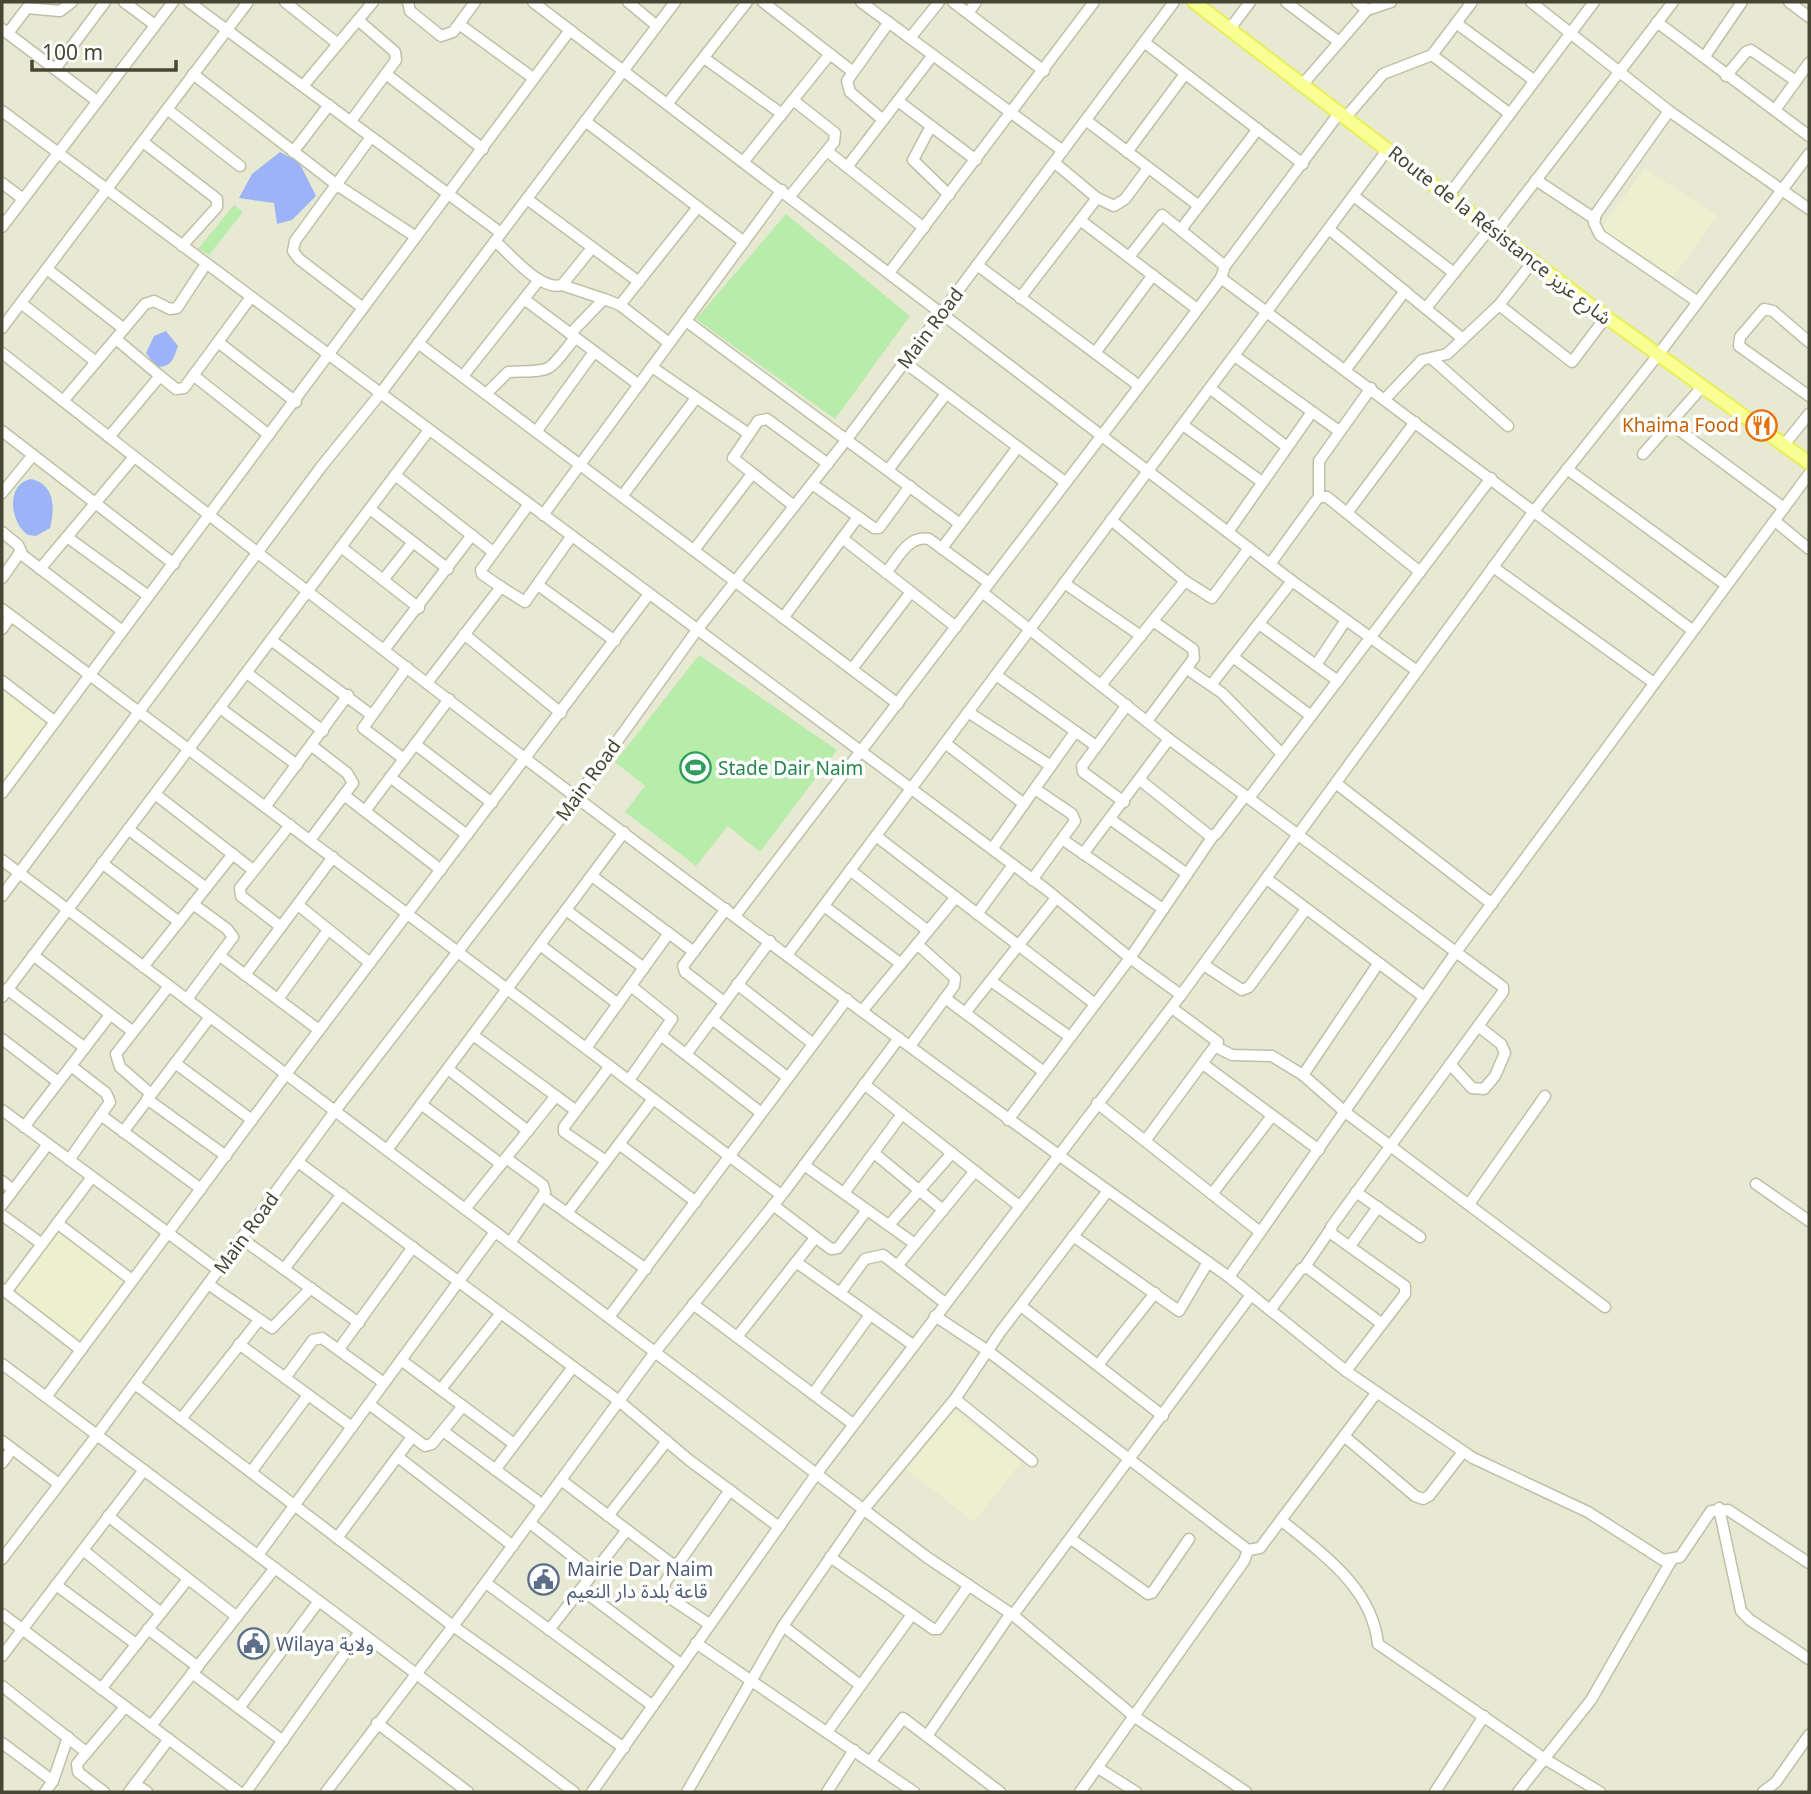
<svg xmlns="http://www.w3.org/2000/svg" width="1811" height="1794" viewBox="0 0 1811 1794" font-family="'Noto Sans','Noto Sans Arabic',sans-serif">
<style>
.residential{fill:#e8e9d3}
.education{fill:#edefce}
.green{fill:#b8ecaa}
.water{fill:#9cb3f7}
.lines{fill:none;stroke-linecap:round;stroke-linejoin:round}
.minor-casing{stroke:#c0c0a7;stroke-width:13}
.major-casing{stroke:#e8ee59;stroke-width:16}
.minor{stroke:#fff;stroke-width:10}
.major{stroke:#f9ff93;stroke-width:12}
.labels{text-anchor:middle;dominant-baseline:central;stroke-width:7;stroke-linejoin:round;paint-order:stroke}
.street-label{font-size:19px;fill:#474634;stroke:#fff}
.food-label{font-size:19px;fill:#c56008;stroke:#fff;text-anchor:end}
.leisure-label{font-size:19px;fill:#27864d;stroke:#fff;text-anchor:start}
.service-label{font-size:19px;fill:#4e5e75;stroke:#fff;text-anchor:start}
</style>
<rect width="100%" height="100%" fill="#f4f4e5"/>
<rect class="residential" x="2" y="2" width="1807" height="1790"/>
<g class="education">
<polygon points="1644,168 1717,216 1672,279 1601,229"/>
<polygon points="2,688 50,724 5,785 2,782"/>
<polygon points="59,1232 127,1283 80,1344 12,1293"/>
<polygon points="950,1407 1021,1462 974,1522 903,1467"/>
</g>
<g class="green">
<polygon points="234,205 243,212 209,255 198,249"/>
<polygon points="786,214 910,316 835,419 696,319"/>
<polygon points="699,655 837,750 760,852 728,826 696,866 625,812 645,786 615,762"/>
</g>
<g class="water">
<polygon points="280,152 299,162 316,196 292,220 277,224 274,203 239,198 252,174"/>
<path d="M166 331 178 346C173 360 172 367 156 367L146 353 154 336Z"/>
<path d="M31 479C55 484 55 509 50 528L36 536 28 535C10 523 5 484 31 479Z"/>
</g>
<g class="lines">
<defs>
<g id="minor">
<polyline points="124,2 155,25"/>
<polyline points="189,2 501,233"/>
<polyline points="285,2 338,44"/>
<polyline points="408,2 410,11 441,36 453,32 475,2"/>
<polyline points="533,2 1292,581"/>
<polyline points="628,2 657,26"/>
<polyline points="763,2 853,72"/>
<polyline points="861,2 1063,151"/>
<polyline points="953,2 1044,71"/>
<polyline points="1286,2 1339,42"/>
<polyline points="1357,2 1367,10 1391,2"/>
<polyline points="1531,2 1669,111 1809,209"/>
<polyline points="1789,2 1809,17"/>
<polyline points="968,13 976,2"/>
<polyline points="1657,22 1809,136"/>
<polyline points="1456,23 1535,81"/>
<polyline points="459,24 533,78"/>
<polyline points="2,29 97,101"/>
<polyline points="1229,30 1250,2"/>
<polyline points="8,33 27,8 60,11 72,2"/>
<polyline points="910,38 939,2"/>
<polyline points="1144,42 1303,164"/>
<polyline points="1432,55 1510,114"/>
<polyline points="1705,56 1742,2"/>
<polyline points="704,58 782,114"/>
<polyline points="55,69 105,2"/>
<polyline points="193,74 337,185 416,237"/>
<polyline points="386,74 483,149"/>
<polyline points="1726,76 1746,52 1751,50 1796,81"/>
<polyline points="1302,85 1367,10"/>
<polyline points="303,86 373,2"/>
<polyline points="898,101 976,160"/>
<polyline points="668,103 747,2"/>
<polyline points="167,109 240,166"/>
<polyline points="1775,110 1809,63"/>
<polyline points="2,111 1047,890 1130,958 1181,995 817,1473 592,1792"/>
<polyline points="1669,111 1596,214 1594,223 1600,235 1698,302"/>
<polyline points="1346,117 1383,74 1432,55 1472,2"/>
<polyline points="883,120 850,92 847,81 889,22"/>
<polyline points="351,121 396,60 395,52 358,20"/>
<polyline points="585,121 744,242"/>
<polyline points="1087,121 1199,206"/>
<polyline points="931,126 913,160 949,195"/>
<polyline points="143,142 217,199 217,207 182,246"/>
<polyline points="827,151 924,228"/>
<polyline points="293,152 329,105"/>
<polyline points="1127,152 1185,74"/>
<polyline points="744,161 830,54"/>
<polyline points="1055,163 1097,198 1114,206 1125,199 1148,168"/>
<polyline points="847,167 933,55"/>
<polyline points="1536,180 1595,219"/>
<polyline points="2,183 23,199"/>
<polyline points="1449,195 1594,2"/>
<polyline points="790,196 834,142 835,133 793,100"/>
<polyline points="1355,197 1454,273"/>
<polyline points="527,199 639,282"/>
<polyline points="1080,220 1197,309"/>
<polyline points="2,227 173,2"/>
<polyline points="1182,228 1258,129"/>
<polyline points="1330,230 1463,339"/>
<polyline points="1497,231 1673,2"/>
<path d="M495 241C511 255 540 291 562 285L592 248"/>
<polyline points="1129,257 1162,215 1225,266"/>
<polyline points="977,265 1138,385"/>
<polyline points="47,269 124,329"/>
<polyline points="889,273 1094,2"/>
<polyline points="1221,278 1692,630"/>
<polyline points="562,285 604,299"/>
<polyline points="1020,298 1097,198"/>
<polyline points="524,299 639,385"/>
<polyline points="21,303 96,362"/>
<polyline points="620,305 698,207"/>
<polyline points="1499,305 1572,362 1606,317"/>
<polyline points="363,308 299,259 293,251 295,241 371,137"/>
<polyline points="1426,308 1491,227"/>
<polyline points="686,321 960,524"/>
<polyline points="2,328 248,2"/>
<polyline points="570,334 604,299 620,305 669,343"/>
<polyline points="218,342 296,402"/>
<polyline points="1809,342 1773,311 1764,309 1740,337 1739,346 1809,396"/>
<polyline points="418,343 898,704"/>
<path d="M2 353C404 669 811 981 1229 1277"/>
<polyline points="1095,353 1153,275"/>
<polyline points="1236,357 1339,431"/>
<polyline points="1431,358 1508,426"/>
<polyline points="904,362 1065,482"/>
<polyline points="652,367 749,434"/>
<polyline points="1346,369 1405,291"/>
<polyline points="193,375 269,435"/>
<polyline points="160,376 176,389 184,388 251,297"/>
<polyline points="463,376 539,280"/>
<polyline points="1211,389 1287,447"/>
<path d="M486 394 508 372C555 370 545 375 575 338"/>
<polyline points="1385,399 1422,360 1447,354 1463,339 1499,305 1534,260"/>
<polyline points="63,401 145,304 154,301 170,309 177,308 206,264"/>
<polyline points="1671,424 1784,508"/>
<polyline points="1183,425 1262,482"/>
<polyline points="2,431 174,564"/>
<polyline points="536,432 594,352"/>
<polyline points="109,437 160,376 116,339"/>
<polyline points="1784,445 1809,414"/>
<polyline points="1643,454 1702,387"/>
<polyline points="1567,469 1726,585"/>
<polyline points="888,470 946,394"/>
<polyline points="1809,474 1456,952 1229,1277 1346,1371 1473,1458 1588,1512 1663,1560 1680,1557 1711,1511 1728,1510 1809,1563"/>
<polyline points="395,475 493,552"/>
<polyline points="812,484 874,528 879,528 910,486"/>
<polyline points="2,493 33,455"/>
<polyline points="623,495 696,398"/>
<polyline points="1319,497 1319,461 1371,388"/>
<polyline points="794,506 733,458 758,421 767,419 828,464"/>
<polyline points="370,509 448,569"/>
<polyline points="1347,513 1415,422"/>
<polyline points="543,515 782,190"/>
<polyline points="1111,520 1185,581 1212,598 1249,548"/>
<polyline points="1775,521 1809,549"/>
<polyline points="2,532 18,545 21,551 2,578"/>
<polyline points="1228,532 1312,412"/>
<polyline points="67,537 147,595"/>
<polyline points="842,538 956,627"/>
<polyline points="341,547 419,608"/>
<polyline points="942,548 1018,447"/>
<polyline points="694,550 752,474"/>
<polyline points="21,554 121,630"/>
<polyline points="1270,564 1315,502 1319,497 1327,497 1420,572"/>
<polyline points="1493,567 1654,683"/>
<polyline points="40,569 134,457"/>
<path d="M886 573C898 558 908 535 929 539L989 583"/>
<polyline points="383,580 413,542"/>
<polyline points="1064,583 1141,636"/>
<polyline points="538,585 615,641"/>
<polyline points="501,587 525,602 571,537"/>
<polyline points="982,592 1169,739 1503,987 1503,992 1331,1227 1332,1234 1405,1286 1405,1294 1346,1371"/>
<polyline points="2,609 781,1195"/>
<polyline points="783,618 858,517"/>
<polyline points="1259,624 1338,681"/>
<polyline points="2,629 11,616"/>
<polyline points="464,634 561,713"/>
<polyline points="271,640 370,714"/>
<polyline points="384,650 472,535"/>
<polyline points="1233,657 1311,716"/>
<polyline points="1316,665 1346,620"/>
<polyline points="852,669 911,592"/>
<polyline points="1187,669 1222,693 1282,754"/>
<polyline points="247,673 323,731"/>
<polyline points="996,675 1096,746"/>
<polyline points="2,681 54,721"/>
<polyline points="427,683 501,587 482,574 481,570 529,504"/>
<polyline points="1101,685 1185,581"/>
<polyline points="1211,685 1292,581 1417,671"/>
<polyline points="220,708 297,765"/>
<polyline points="968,712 1051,766"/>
<polyline points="1147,721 1194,658 1193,649 1153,621"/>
<polyline points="945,743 1024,804"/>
<polyline points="415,744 492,803"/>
<polyline points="404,759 363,728 407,667"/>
<polyline points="390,777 467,835"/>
<polyline points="1140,780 1210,836 1216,834 1245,796"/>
<polyline points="1337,784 1492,904"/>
<polyline points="2,793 570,30"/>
<polyline points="155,794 253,870"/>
<polyline points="344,795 441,870"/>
<polyline points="1249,798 1491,478"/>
<polyline points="1124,802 1083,772 1082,766 1127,705"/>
<polyline points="265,807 348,695"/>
<polyline points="365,811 449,699"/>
<polyline points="1110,819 1187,874"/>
<polyline points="128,829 206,888"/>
<polyline points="876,836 1095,1004"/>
<polyline points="1062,839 1163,909"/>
<polyline points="310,840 353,783 347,773 312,746"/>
<polyline points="992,849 1075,732"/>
<polyline points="1083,854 1169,739"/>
<polyline points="2,860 928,1558 1013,1615 1135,1717 1246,1792"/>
<polyline points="102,863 179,922"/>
<polyline points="850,870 928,931"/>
<polyline points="592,876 694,952"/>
<polyline points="1267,879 1424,997"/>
<polyline points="1032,880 1075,821 1072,814 1035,789"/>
<polyline points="2,896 321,467 380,394 675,2"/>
<polyline points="298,905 370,963"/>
<polyline points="824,906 901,964"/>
<polyline points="566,910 644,968"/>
<polyline points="977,914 1013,865"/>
<polyline points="735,916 1177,337 1221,278 1225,266 1340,112"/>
<polyline points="281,927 241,896 240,888 290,825"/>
<polyline points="540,945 618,1004"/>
<polyline points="33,955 132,1031"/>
<polyline points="787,955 1388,149"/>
<polyline points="220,956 319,1030"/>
<polyline points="1204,965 1242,990 1249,987 1306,909"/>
<polyline points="143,967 233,854"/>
<polyline points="245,975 333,857"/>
<polyline points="991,981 1070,1037"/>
<polyline points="737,984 812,1043"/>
<polyline points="7,989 85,1048"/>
<polyline points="1181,995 1534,511 1658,355 1809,154"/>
<polyline points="2,997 429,430"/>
<polyline points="945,998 1044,1072"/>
<polyline points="187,999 233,937 227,929 193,904"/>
<polyline points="278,999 328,930"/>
<polyline points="724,1002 685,972 683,966 726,909"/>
<polyline points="862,1011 956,897"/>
<polyline points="965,1013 1056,898"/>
<polyline points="712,1019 787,1077"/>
<polyline points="473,1035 575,1110"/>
<polyline points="662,1036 760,1112"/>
<polyline points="2,1039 58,1082"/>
<polyline points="910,1046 954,986 955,978 917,944"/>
<polyline points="1216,1047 1232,1055 1272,1056 1303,1075 1345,1112 1605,1307"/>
<polyline points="586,1048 669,933"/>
<polyline points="687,1053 770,941"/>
<polyline points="175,1063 252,1120"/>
<polyline points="1203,1064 1319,1150"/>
<polyline points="1450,1064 1472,1088 1484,1089 1495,1076 1505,1053 1501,1044 1478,1026"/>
<polyline points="448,1069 528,1131"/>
<polyline points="1303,1075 1378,964"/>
<polyline points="629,1080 672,1019 631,986"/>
<polyline points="864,1084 1018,1205"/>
<polyline points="151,1094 120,1067 116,1054 169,986"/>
<polyline points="147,1099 226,1156"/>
<polyline points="1097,1103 1260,1232"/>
<polyline points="421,1104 501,1164"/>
<polyline points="2,1110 218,1270"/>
<polyline points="102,1116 201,1189"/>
<polyline points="1008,1120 1130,958 1213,836"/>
<polyline points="24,1127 110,1015"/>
<polyline points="123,1132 210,1017"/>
<polyline points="1145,1141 1218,1042 1172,1008"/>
<polyline points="619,1144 696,1202"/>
<polyline points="387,1150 624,832"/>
<polyline points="874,1153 943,1210"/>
<polyline points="506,1158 543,1185 545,1192 510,1243"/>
<polyline points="69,1160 110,1102 106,1093 71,1066"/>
<polyline points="606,1161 564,1132 564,1127 610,1066"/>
<polyline points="298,1162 619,1401 689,1460 779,1527"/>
<polyline points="804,1165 915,1244"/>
<polyline points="2,1181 13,1190"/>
<polyline points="1756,1184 1809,1221"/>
<polyline points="1356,1192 1420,1237"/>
<polyline points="844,1193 902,1114"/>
<polyline points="1212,1194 1272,1116"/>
<polyline points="543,1196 646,1269"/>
<polyline points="1469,1204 1545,1096"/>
<polyline points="2,1205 48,1144"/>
<polyline points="773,1205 831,1249 838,1248 867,1210"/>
<polyline points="465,1209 555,1097"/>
<polyline points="567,1213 653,1099"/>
<polyline points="2,1215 42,1244"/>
<polyline points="57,1223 132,1280"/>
<polyline points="889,1225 952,1153"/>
<polyline points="1073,1236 1179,1311 1208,1262"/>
<polyline points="242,1239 359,1323"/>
<polyline points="1350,1246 1378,1207"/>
<polyline points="796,1262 913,1345"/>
<polyline points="897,1266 975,1171"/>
<polyline points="1304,1268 1330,1230"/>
<polyline points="284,1269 342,1194"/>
<polyline points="208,1284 272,1328 311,1288"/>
<polyline points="2,1289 81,1350"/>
<polyline points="6,1292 92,1177"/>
<polyline points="840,1293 865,1259 883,1255 945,1303"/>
<polyline points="693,1304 853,1424"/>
<polyline points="1021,1306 1163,1416"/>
<polyline points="1270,1310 1301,1269 1308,1268 1382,1324"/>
<polyline points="935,1316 988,1351 1248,1550 1244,1561 1080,1792"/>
<polyline points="609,1317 847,999"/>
<polyline points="737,1337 815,1238"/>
<polyline points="239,1344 352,1427"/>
<polyline points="339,1349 413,1247"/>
<polyline points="401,1360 514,1444"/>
<polyline points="2,1364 574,1792"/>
<polyline points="1098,1365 1155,1293"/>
<polyline points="285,1378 313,1340 322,1338 384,1383"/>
<polyline points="135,1384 453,1626 624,1748"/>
<polyline points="441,1389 501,1313"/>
<polyline points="813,1394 870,1315"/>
<polyline points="46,1397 286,1074 649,594"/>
<polyline points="955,1399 1032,1461"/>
<polyline points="369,1404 425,1446 432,1444 463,1406"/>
<polyline points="181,1419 259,1320"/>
<polyline points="443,1431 543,1505"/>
<polyline points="1344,1436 1415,1496 1423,1499 1429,1496 1463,1452"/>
<polyline points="2,1441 59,1484"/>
<polyline points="398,1457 513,1546"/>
<polyline points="2,1463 12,1449"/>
<polyline points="495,1470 573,1367"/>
<polyline points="251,1472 308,1395"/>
<polyline points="561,1480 676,1567"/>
<polyline points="1719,1508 1741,1611 1750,1620 1809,1659"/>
<polyline points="108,1516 237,1617"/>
<polyline points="608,1516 667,1441"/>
<path d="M1281 1520C1322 1554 1372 1587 1378 1644L1545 1759 1600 1792"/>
<polyline points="530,1523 593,1572"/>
<polyline points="337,1538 412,1437"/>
<polyline points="1071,1539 1148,1594 1152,1593 1189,1539"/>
<polyline points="83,1550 161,1613"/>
<polyline points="1248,1550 1260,1548 1377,1392"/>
<polyline points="258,1555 495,1232"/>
<polyline points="830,1557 933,1629 938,1629 969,1585"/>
<polyline points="2,1559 97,1435 335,1111 577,797 697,630 847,439 1174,2"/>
<polyline points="486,1583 653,1706"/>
<polyline points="56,1585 136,1644"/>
<polyline points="581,1589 682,1665"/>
<polyline points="2,1614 239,1792"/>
<polyline points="1013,1615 1251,1295"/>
<polyline points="709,1624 667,1596 663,1590 666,1581 730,1490"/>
<polyline points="783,1626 860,1685"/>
<polyline points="148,1629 198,1667"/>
<polyline points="549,1630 627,1530"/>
<polyline points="696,1643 914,1792"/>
<polyline points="2,1656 144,1470"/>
<polyline points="192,1673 283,1741"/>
<polyline points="2,1686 86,1752"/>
<polyline points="101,1689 188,1579"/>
<polyline points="239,1708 319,1601"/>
<polyline points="377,1723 468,1792"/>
<polyline points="151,1726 275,1568"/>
<polyline points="827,1732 911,1616"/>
<polyline points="927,1736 1011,1613"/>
<polyline points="2,1743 53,1781"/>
<polyline points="871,1761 903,1718 1000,1792"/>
<polyline points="1098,1768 1136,1792"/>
<polyline points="135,1784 147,1792"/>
<polyline points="45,1792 53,1781 68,1737"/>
<polyline points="104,1792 78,1772 77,1764 125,1707"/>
<polyline points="129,1792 169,1739"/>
<polyline points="246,1792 360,1632"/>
<polyline points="326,1792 463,1613 655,1352 784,1192 899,1038"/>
<polyline points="687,1792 783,1626 864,1509 955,1399 1001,1331 1107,1192"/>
<polyline points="827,1792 854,1750"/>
<polyline points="1435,1792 1484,1716"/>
<polyline points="1518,1792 1591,1700 1671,1561"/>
<polyline points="1763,1792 1776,1782 1809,1735"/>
</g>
<polyline id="major" points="1194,2 1606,317 1809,463"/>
</defs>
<use href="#minor" class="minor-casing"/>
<use href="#major" class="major-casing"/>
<use href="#minor" class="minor"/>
<use href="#major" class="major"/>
</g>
<defs>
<symbol id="restaurant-ring" viewBox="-11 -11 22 22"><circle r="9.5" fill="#fff" stroke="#e8710a" stroke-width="1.5"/><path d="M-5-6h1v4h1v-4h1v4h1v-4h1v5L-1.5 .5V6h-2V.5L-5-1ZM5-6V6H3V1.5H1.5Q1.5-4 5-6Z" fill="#e8710a"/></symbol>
<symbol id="stadium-ring" viewBox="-11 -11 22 22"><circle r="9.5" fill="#fff" stroke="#2e9e5b" stroke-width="1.5"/><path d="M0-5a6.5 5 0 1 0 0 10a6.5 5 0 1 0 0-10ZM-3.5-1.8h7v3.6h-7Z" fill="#2e9e5b"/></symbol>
<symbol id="civic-ring" viewBox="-11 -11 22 22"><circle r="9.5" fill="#fff" stroke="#5c6f8a" stroke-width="1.5"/><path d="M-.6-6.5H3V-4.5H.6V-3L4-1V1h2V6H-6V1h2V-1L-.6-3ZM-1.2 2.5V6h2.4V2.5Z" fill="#5c6f8a"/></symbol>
</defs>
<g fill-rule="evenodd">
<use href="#restaurant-ring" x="1744" y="408" width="35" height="35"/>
<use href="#stadium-ring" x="678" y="750" width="35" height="35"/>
<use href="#civic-ring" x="526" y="1562" width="35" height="35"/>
<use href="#civic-ring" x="236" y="1626" width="35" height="35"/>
</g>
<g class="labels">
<g class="street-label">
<text transform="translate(1500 235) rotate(38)">Route de la Résistance شارع عزيز</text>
<text transform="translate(930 328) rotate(-53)">Main Road</text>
<text transform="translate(588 780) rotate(-54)">Main Road</text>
<text transform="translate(246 1233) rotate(-54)">Main Road</text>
</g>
<g class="food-label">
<text x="1739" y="425">Khaima Food</text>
</g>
<g class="leisure-label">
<text x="718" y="768">Stade Dair Naim</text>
</g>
<g class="service-label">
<text x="567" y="1569">Mairie Dar Naim<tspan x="567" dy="22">قاعة بلدة دار النعيم</tspan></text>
<text x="276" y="1644">Wilaya ولاية</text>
</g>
</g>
<rect width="1811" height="1794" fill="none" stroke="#474634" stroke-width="7"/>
<path d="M32 60v10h144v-10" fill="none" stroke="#474634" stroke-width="3.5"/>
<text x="42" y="60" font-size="21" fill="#474634" stroke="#ffffff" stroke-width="5" paint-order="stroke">100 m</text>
</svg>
